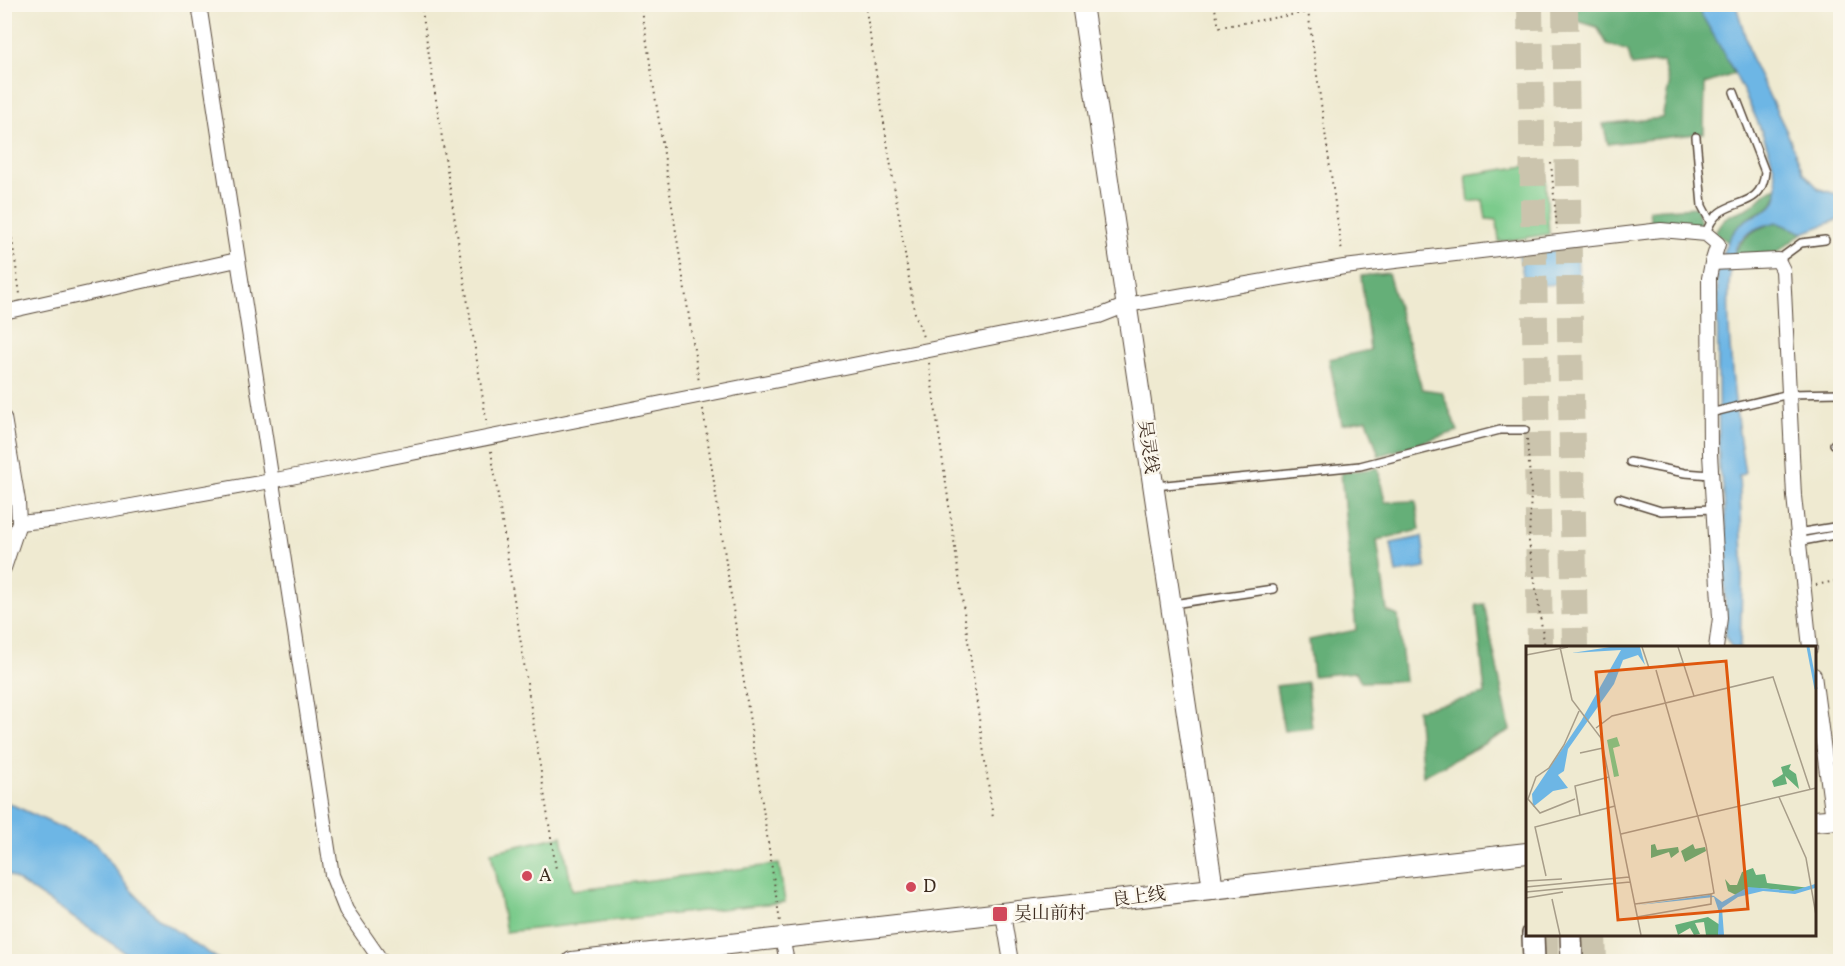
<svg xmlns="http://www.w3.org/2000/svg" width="1845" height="966" viewBox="0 0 1845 966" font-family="Vollkorn,'Noto Serif SC',serif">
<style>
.green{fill:#7ccb8c;stroke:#5c7a55;stroke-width:1.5}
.forest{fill:#65af78;stroke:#506c4b;stroke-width:1.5}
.water{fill:#6db6e5;stroke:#547082;stroke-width:1.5}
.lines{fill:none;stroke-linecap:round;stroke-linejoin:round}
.highway-tunnel{stroke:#cbc4ad;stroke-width:26;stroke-dasharray:26 13;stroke-linecap:butt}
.lane-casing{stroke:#564739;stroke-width:10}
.street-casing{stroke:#564739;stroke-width:16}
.secondary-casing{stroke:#564739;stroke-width:22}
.primary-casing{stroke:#564739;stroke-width:24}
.path{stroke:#564739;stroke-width:2;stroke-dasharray:1.5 4.5;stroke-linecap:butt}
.lane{stroke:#fff;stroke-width:7}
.street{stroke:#fff;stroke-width:14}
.secondary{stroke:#fff;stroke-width:20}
.primary{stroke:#fff;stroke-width:21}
.poi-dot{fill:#d1495b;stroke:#fbf7ec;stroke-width:2}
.labels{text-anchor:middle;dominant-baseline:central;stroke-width:5;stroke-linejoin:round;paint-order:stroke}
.street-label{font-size:18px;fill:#3b2a1e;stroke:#fbf7ec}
.poi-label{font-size:18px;fill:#3b2a1e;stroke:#fbf7ec;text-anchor:start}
.inset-river{fill:none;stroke:#6db6e5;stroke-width:3}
.inset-road{fill:none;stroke:#a79d89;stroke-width:1.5}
.view{fill:#df570d;fill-opacity:0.15;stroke:#df570d;stroke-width:3}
.inset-edge{fill:none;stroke:#3b2a1e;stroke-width:3}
</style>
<rect width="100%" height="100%" fill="#fbf7ec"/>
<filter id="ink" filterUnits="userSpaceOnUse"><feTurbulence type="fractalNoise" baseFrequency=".0167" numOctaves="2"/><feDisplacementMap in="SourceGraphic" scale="12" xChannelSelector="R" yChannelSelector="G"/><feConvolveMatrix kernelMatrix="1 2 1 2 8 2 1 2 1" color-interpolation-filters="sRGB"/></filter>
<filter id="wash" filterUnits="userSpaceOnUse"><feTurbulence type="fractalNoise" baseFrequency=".008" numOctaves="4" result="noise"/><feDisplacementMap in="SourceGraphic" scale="24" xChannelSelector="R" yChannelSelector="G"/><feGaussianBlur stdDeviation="1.35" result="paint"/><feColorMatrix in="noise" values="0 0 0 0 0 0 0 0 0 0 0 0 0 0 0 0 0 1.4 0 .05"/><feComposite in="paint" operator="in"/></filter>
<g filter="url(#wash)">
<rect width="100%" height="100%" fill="#efead1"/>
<g class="green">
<polygon points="1540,164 1545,170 1549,234 1499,242 1497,220 1486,219 1483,200 1469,202 1466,175"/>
<polygon points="562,836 572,890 779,864 785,902 506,932 491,852"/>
</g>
<g class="forest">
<polygon points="1562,5 1695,5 1715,34 1734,74 1705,84 1704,133 1608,144 1603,124 1662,118 1669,86 1663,62 1632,66 1628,51 1607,44 1597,27 1567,18"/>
<path d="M1778 187C1772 217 1765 205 1747 219 1740 225 1734 235 1728 242L1715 233C1726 207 1739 217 1755 203 1764 195 1766 190 1778 187Z"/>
<polygon points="1697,207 1701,225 1651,225 1649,210"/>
<path d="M1776 222 1803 233 1776 253 1733 257C1742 235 1755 229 1776 222Z"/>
<polygon points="1388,273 1422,389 1442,392 1458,431 1379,456 1367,419 1342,424 1329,359 1370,350 1361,276"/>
<polygon points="1378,468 1385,502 1416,501 1420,530 1377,540 1387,611 1398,616 1405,681 1361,682 1356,672 1313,676 1309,640 1356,630 1341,473"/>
<polygon points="1484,604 1510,730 1423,776 1417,710 1485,694 1476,605"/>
<polygon points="1307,682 1312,728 1284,731 1276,686"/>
</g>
<g class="water">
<path d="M1695 5H1736L1753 63 1787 132 1803 172 1819 189 1840 195V219L1803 233 1777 222C1763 226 1750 229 1740 241 1715 272 1738 430 1745 473L1739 476 1743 555 1740 648H1732L1726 638 1724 565 1728 559 1723 485 1719 471 1717 276C1719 256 1730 229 1749 218 1758 213 1770 212 1775 201 1790 167 1716 36 1695 5Z"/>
<polygon points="1576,248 1580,283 1525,286 1519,254"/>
<polygon points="1422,537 1426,568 1396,573 1391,543"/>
<polygon points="4,801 97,844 130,889 160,920 221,961 138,961 5,872"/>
</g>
</g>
<g filter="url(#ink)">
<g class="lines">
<g class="highway-tunnel">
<polyline points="1530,4 1540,648"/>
<polyline points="1565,4 1575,648"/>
<polyline points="1545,934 1545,962"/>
<polyline points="1593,934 1594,962"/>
</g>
<defs>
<g id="lane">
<polyline points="1696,137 1702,206 1710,221"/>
<path d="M1706 234C1718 191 1761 217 1765 172L1734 92"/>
<polyline points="1778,260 1801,243 1825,240"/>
<polyline points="1710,413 1789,394 1840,393"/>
<polyline points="1834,444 1840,442"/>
<polyline points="1630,462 1685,473 1711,475"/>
<polyline points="1155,486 1360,466 1500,430 1525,430"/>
<polyline points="1619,498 1661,511 1713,509"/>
<polyline points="1797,533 1840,526"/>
<polyline points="1797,542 1840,534"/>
<polyline points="1173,604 1273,589"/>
</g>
<g id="street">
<polyline points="199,4 332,875 346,910 382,962"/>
<polyline points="1712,263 1709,278 1710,454 1720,618 1716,648"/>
<polyline points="4,312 237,260"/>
<polyline points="4,418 18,501 19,523 4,568"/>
<polyline points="19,523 59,519 271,481 1099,316 1127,305 1344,267 1661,230 1706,234 1718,244 1712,263 1778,260 1783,270 1794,496 1810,648"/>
<polyline points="1814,675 1833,819"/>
<polyline points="1003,914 1011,962"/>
<polyline points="782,937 787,962"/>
</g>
<g id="secondary">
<polyline points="1082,4 1213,889"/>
<polyline points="1814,821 1840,819"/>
<polyline points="572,962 1527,853"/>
</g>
<g id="primary">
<polyline points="1533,934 1534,962"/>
<polyline points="1571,934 1572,962"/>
</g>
</defs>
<use href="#lane" class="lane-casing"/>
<use href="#street" class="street-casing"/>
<use href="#secondary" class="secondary-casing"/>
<use href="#primary" class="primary-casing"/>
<g class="path">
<polyline points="421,4 487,425"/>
<polyline points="641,4 699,382"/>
<polyline points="865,4 914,310 923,337"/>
<polyline points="1214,4 1219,27 1309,12"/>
<polyline points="1307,4 1342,253"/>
<polyline points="1551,163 1557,229"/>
<polyline points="4,185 20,294"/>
<polyline points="929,363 993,818"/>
<polyline points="703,409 780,922"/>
<polyline points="1527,439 1531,491 1529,542 1545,648"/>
<polyline points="491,451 556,869"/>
<polyline points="1816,585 1840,580"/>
</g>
<use href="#lane" class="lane"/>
<use href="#street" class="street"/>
<use href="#secondary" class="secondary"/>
<use href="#primary" class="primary"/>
</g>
</g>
<g class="poi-dot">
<circle cx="527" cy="876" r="6"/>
<circle cx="911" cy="887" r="6"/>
<rect x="992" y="906" width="16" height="16" rx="3"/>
</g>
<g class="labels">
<g class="street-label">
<text transform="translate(1147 447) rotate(82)">吴灵线</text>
<text transform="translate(1139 898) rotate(-7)">良上线</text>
</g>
<g class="poi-label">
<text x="539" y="876">A</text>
<text x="923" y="887">D</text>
<text x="1014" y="914">吴山前村</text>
</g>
</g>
<g transform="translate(1526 646)">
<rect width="290" height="290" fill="#efead1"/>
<path d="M91 91 94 100 87 102 93 130 88 131 81 94Z" fill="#7ccb8c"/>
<path d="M265 118 263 123 270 128 273 143 259 130 261 138 248 141 246 135 257 128 255 121ZM129 198 131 204 152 201 153 206 145 212 143 206 125 212V199ZM167 198 169 203 179 201 180 205 159 216 155 205ZM227 222 230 229 239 228 241 237 284 242 267 245 233 242 210 249 202 245 199 233 204 239H211L216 226ZM182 271 194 279 192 289H180L178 276 169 277 174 288 168 289 164 282 152 289 149 279Z" fill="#65af78"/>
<path d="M84 1H114L119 19 112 9 97 14 88 38 42 103 38 125 32 129 42 142 27 145 7 161 6 148 55 75 95 4 46 7ZM289 238V242L269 248 237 245 212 251 196 262 198 289H192L193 266 188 251 112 259 183 249 188 250 196 256 222 241 267 245Z" fill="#6db6e5"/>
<path class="inset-river" d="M282 1 290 43"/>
<path class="inset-road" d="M34 1 46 54 75 92 115 289M116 1 123 22 157 17M152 1 168 50M0 9 42 1M70 82 86 70 247 31 284 143M54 107 77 102M253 151 280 212 290 269M49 153 14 167 2 153 10 131 23 122 38 99 53 65M54 169 49 140 83 131M95 188 290 142M20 230 9 181 89 160M0 235 36 233M0 241 103 231M0 246 104 236M0 252 37 246M26 253 34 289M109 258 185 248M111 271 185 258V248L188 247 180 199 130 24"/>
<path class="view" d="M200 15 222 263 92 274 70 26Z"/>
<rect width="290" height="290" class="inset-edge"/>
</g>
<rect width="1845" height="966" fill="none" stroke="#fbf7ec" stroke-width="24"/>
</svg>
